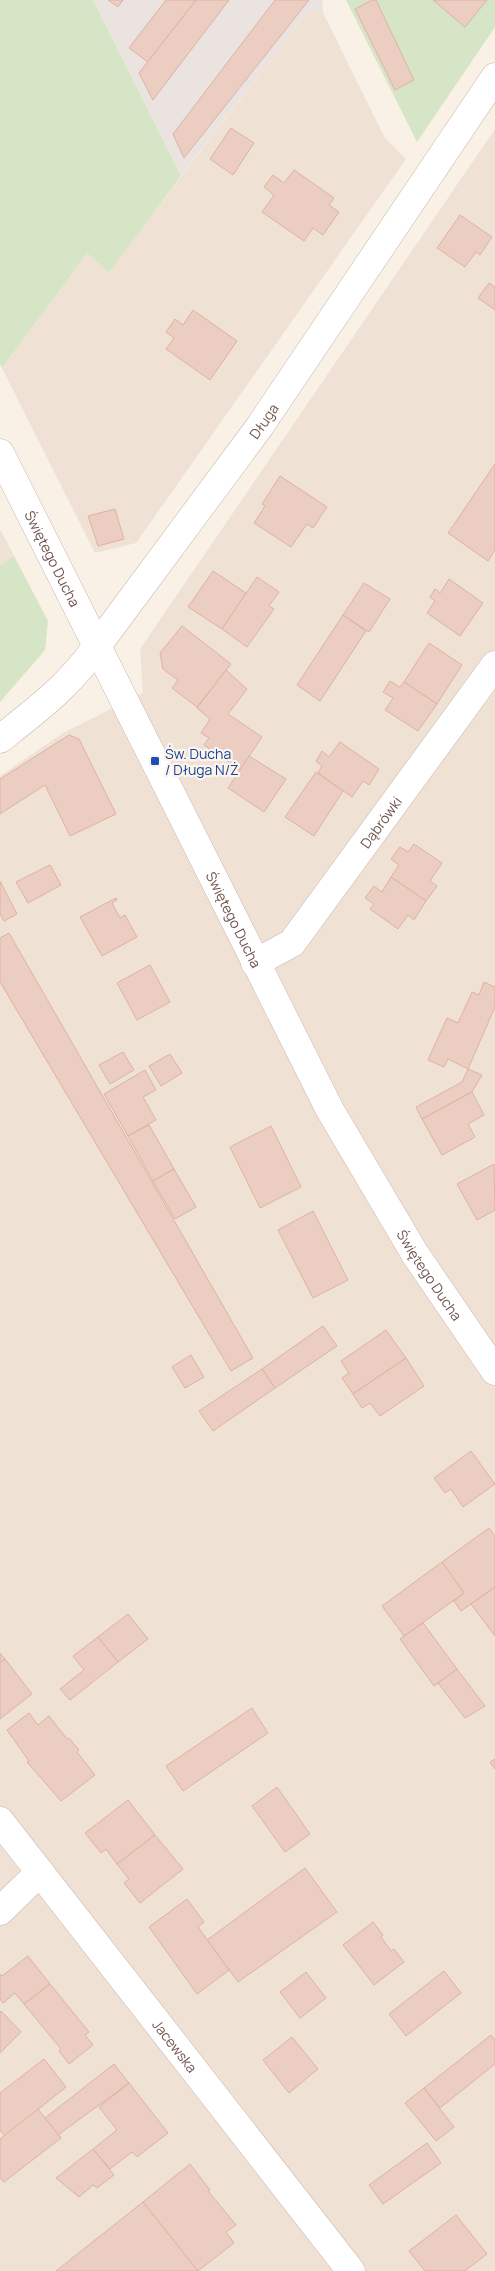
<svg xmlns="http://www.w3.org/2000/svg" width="495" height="2271" viewBox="0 0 495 2271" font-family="Manrope,sans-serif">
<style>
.residential{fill:#f0e1d5}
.industrial{fill:#eae3df}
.green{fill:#d6e5c6}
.building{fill:#eccdc1;stroke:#dcb3a3}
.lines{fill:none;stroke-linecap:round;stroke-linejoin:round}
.minor-casing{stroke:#c9b7ad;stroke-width:29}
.tertiary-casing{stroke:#c9b7ad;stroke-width:29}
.secondary-casing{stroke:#ceb9ae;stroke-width:29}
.minor{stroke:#fff;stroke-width:28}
.tertiary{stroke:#fff;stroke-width:28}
.secondary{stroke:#fff;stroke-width:28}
.transit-dot{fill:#1a4fb4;stroke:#fdf4eb;stroke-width:2}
.labels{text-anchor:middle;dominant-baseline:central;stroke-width:4.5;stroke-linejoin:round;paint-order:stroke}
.street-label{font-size:14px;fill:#6f564e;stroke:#fdf4eb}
.transit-label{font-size:14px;fill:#164399;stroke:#fdf4eb;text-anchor:start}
</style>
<rect width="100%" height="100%" fill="#f9f0e6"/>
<g class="residential">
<polygon points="308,11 323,13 385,138 406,159 136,543 95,553 2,368 87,253 109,271"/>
<polygon points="495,129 495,2271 0,2271 0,776 63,733 143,693 140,649"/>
<polygon points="0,529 14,556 0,565"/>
</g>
<polygon class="industrial" points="93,0 322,0 323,13 308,11 181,176"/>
<g class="green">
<polygon points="0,0 93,0 181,176 109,272 87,253 2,368 0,364"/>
<polygon points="346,0 495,0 495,27 417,142"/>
<polygon points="14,556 48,621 45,650 0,702 0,565"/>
</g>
<g class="building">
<polygon points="108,0 123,0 118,7"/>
<polygon points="166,0 196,0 148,62 129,48"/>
<polygon points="196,0 229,0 153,100 139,73"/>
<polygon points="275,0 309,0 184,158 173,134"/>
<polygon points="372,0 376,0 414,80 395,90 355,9"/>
<polygon points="433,0 487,0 465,27"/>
<polygon points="231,128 254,143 233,175 210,159"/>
<polygon points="294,170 334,198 329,205 339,212 323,235 313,228 304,241 262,212 274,195 264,187 273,175 284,183"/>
<polygon points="460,215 492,237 480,255 476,252 465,267 437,248"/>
<polygon points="489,283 495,287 495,310 478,298"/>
<polygon points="193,310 237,341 210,380 166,349 174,338 166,332 175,319 183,325"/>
<polygon points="495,464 495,550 488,561 448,533"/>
<polygon points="280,476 327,507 313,528 307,524 291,547 254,523 265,506 262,504"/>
<polygon points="115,509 124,539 98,546 88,516"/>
<polygon points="213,571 246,593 222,629 188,607"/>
<polygon points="257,577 279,592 269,606 274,609 247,647 222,629"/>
<polygon points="449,579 483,603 460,636 427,613 435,601 430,597 435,589 440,593"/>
<polygon points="364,583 390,599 369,632 343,615"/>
<polygon points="343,615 366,631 320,701 297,685"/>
<polygon points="182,626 231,664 197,707 172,688 178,680 163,669 160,653"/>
<polygon points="429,643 462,665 437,704 404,682"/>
<polygon points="226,670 247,689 228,714 262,737 240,770 204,745 209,738 201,733 210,719 197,708"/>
<polygon points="390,681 400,687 404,682 437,704 418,731 385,710 393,698 383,692"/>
<polygon points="69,735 79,739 116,814 70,836 45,785 0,814 0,779"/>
<polygon points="340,742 379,769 369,785 363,781 352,797 318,773 322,766 316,761 322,751 329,757"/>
<polygon points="249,756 286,779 264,812 228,788"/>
<polygon points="316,772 343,791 314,836 285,817"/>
<polygon points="414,844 442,863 430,881 437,886 426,901 391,877 399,865 391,859 400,847 408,852"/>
<polygon points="50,865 61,885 28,903 16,882"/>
<polygon points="391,877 426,901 414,920 408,915 398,929 370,909 374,904 365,898 374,886 382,892"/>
<polygon points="0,881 17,914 4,921 0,914"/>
<polygon points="116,898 117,900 112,903 120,918 125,915 137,937 102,956 80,917"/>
<polygon points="9,933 253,1358 231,1371 0,982 0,938"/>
<polygon points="150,965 170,1002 137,1020 117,983"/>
<polygon points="484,982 495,987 495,1007 468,1069 448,1059 444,1067 428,1060 447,1018 458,1023 472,992 479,995"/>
<polygon points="123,1052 134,1070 110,1084 99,1065"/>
<polygon points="170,1054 182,1073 161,1086 149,1066"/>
<polygon points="468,1069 482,1075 472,1092 422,1119 416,1107 462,1082"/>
<polygon points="145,1070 156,1090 143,1097 156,1120 128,1136 104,1094"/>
<polygon points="472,1092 484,1115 468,1124 475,1137 442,1155 422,1119"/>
<polygon points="149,1125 174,1169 153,1181 128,1136"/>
<polygon points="271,1126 301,1187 260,1208 230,1147"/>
<polygon points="494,1164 495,1210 477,1220 457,1184"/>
<polygon points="174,1169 196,1207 175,1219 153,1181"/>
<polygon points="313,1211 348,1280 313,1298 278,1230"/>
<polygon points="323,1326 337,1346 275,1388 262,1369"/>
<polygon points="386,1330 406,1358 353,1394 342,1378 349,1373 341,1361"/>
<polygon points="191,1355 204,1377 185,1388 172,1367"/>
<polygon points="406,1358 424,1386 380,1416 370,1403 362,1408 353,1394"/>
<polygon points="262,1369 275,1388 213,1431 199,1411"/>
<polygon points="471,1451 495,1484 463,1507 451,1489 445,1493 434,1478"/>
<polygon points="489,1528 495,1536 495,1587 461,1611 454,1601 464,1593 442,1562"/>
<polygon points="442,1562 464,1593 404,1636 382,1606"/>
<polygon points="495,1587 495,1636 471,1604"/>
<polygon points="128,1614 148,1639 118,1662 98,1637"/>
<polygon points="423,1623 457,1669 434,1686 400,1639"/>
<polygon points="98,1637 118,1662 70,1700 60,1689 84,1670 73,1656"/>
<polygon points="0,1653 5,1659 0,1663"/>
<polygon points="5,1659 32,1694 0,1719 0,1663"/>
<polygon points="457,1669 485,1706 465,1718 438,1683"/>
<polygon points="252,1708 268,1733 183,1791 166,1766"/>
<polygon points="29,1713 38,1725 49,1716 67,1739 69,1738 79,1750 77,1752 95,1775 61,1801 27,1762 29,1761 7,1730"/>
<polygon points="495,1759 495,1769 490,1762"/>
<polygon points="277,1787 310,1834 285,1852 252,1806"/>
<polygon points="128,1800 155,1835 117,1864 106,1849 101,1853 85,1833"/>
<polygon points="155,1835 183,1869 140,1903 124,1883 129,1879 117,1864"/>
<polygon points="305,1868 337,1912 238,1982 207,1940"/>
<polygon points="187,1899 204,1922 198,1927 229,1970 197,1994 149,1927"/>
<polygon points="373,1922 383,1935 381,1937 391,1951 394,1949 404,1962 374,1985 343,1945"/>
<polygon points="28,1956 50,1984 24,2004 15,1993 3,2003 0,1999 0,1974 2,1976"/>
<polygon points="444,1971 461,1993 406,2036 389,2014"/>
<polygon points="306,1972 326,1998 300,2018 280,1992"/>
<polygon points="50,1984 89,2032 85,2035 93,2045 69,2064 59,2051 61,2049 24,2004"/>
<polygon points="1,2011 21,2032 0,2053 0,2012"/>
<polygon points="491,2035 495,2040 495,2064 440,2108 424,2088"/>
<polygon points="292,2037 318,2069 289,2093 263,2060"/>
<polygon points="44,2059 66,2087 5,2136 0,2130 0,2093"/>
<polygon points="114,2064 129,2083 58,2135 45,2118"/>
<polygon points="129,2083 168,2133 137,2157 132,2152 110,2169 93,2149 117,2130 99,2107"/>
<polygon points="424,2088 454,2127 436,2141 405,2103"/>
<polygon points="38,2109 61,2138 4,2182 0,2178 0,2139"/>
<polygon points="427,2143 441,2163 383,2204 369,2185"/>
<polygon points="93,2149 114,2175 97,2188 93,2185 79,2197 56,2178"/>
<polygon points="190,2164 210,2190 208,2191 236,2225 226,2232 234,2243 198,2271 143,2202"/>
<polygon points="143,2202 198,2271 56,2271"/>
<polygon points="456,2215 487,2254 465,2271 425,2271 409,2251"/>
</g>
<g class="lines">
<defs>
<g id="minor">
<path d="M0 739C37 710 70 685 97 646"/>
<path id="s1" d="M255 963 292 943 495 665"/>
<polyline points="0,1911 40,1872"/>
</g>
<g id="tertiary">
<path id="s2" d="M97 646 260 426 495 77"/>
<path id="s3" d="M0 1821 351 2271"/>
</g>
<g id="secondary">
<path id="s4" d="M0 453 330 1110 415 1254 495 1371"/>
</g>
</defs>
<use href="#minor" class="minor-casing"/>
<use href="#tertiary" class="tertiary-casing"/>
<use href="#secondary" class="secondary-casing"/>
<use href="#minor" class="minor"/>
<use href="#tertiary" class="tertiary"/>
<use href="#secondary" class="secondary"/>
</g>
<rect class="transit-dot" x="150" y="756" width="10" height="10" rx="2.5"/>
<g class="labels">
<g class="street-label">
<text stroke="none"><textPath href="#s2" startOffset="280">Długa</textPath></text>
<text stroke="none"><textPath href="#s4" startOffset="118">Świętego Ducha</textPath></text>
<text stroke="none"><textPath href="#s1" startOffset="192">Dąbrówki</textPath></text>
<text stroke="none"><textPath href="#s4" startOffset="522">Świętego Ducha</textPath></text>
<text stroke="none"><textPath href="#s4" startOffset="928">Świętego Ducha</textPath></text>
<text stroke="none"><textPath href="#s3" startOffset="285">Jacewska</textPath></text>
</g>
<g class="transit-label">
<text x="165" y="753">Św. Ducha<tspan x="165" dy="16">/ Długa N/Ż</tspan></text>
</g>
</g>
</svg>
